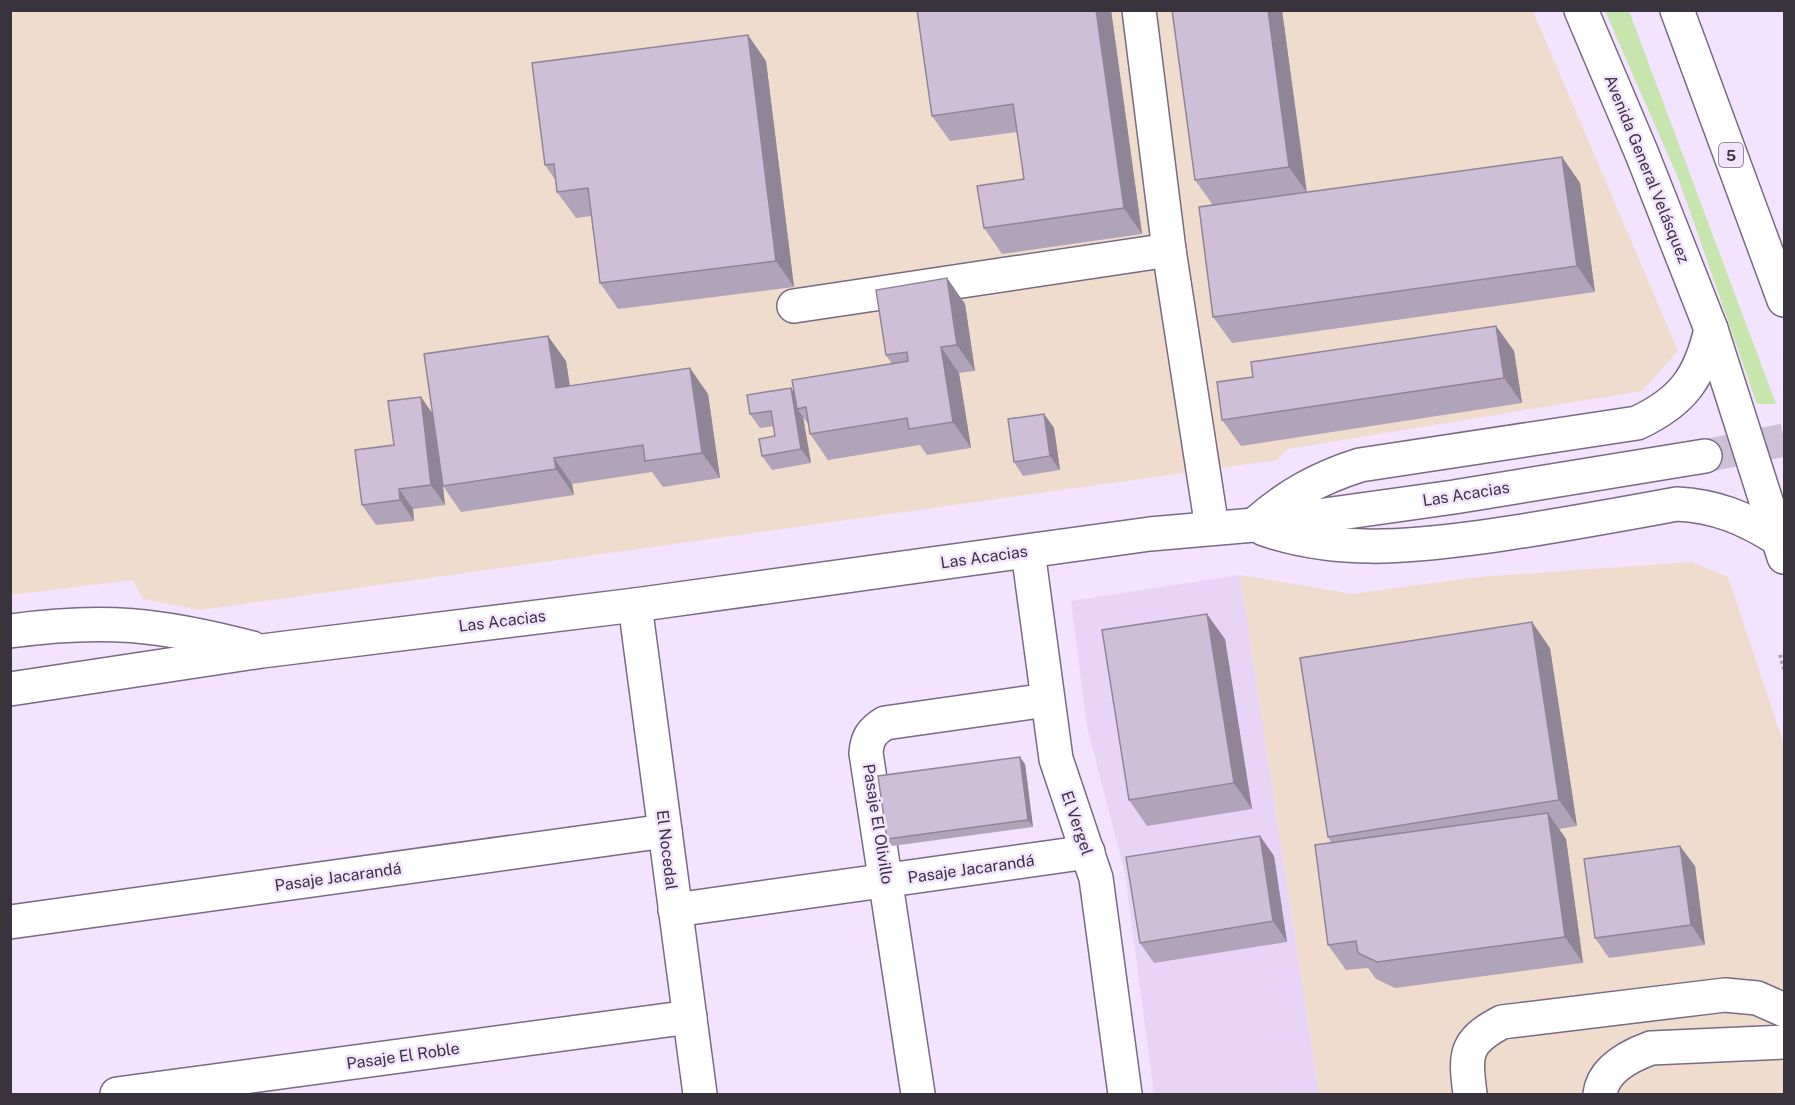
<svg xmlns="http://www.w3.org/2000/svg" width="1795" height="1105" viewBox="0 0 1795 1105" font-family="'Public Sans',sans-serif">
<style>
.built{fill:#e8d4f6}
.industrial{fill:#f0dccd}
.green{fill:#c6e6ae}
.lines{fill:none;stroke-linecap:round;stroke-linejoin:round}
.major-tunnel{stroke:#cec0d8;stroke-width:33;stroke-dasharray:33 16;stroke-linecap:butt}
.minor-casing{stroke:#796a83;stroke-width:36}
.major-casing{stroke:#796a83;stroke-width:36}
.highway-casing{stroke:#796a83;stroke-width:36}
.path{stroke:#aea1b7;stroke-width:4;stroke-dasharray:3 3;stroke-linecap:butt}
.minor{stroke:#fff;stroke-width:33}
.major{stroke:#fff;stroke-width:33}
.highway{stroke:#fff;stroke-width:33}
.wall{fill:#b1a3ba}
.shaded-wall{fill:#908597}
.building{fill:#cebed8;stroke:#908597;stroke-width:1.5}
.labels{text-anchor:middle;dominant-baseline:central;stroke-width:5;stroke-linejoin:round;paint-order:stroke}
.shield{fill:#f3e3fe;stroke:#716878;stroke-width:1.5}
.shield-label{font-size:15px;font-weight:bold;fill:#39333e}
.street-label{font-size:16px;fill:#39333e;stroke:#f3e3fe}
</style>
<rect width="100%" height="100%" fill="#f3e3fe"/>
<polygon class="built" points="1240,575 1319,1094 1154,1094 1125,873 1087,727 1071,601"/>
<g class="industrial">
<polygon points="10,11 1533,11 1678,351 1642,391 1288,449 1277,460 200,610 143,599 133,580 11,595"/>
<polygon points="1691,562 1728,577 1784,745 1784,1094 1319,1094 1240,575 1352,594 1477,577"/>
</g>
<polygon class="green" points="1605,11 1629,11 1776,404 1757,404 1679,180"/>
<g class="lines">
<polyline class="major-tunnel" points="1705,456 1784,440"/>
<defs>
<g id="minor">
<polyline points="1139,10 1169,250 1212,528"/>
<polyline points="1581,10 1642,154 1711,329 1784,557"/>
<polyline points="794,306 1169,250"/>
<polyline points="1028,551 1056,759 1096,878 1125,1094"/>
<polyline points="635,605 700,1094"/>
<polyline points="675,910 1088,852"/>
<polyline points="10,922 665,831"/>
<polyline points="117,1094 690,1017"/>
<path d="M918 1094 866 753C867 738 872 731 885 723L1047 700"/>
<path d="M1470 1094C1465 1054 1464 1042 1502 1022L1725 995 1757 998 1784 1010"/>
<path d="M1600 1094C1603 1070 1629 1056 1651 1048L1784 1042"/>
</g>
<g id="major">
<path d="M1254 525C1286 496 1319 478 1360 465L1637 423C1682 402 1700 378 1711 329"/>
<path d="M1264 529C1336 554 1407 547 1482 537 1547 528 1612 516 1677 504 1716 506 1745 518 1778 539"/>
<path d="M10 631C104 618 160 624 252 648"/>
<polyline points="10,689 262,651 635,605 1150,534 1254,525 1454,497 1705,456"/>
</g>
<polyline id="highway" points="1677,10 1784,300"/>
</defs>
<use href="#minor" class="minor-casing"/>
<use href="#major" class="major-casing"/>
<use href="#highway" class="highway-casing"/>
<polyline class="path" points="1780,655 1784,669"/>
<use href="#minor" class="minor"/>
<use href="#major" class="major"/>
<use href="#highway" class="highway"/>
</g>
<g class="wall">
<polygon points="917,10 1111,10 1142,234 1002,254 984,228 1024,179 1017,132 950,141 932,116"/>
<polygon points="1282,10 1306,192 1562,157 1580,183 1595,292 1232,343 1213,317 1213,205 1195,180"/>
<polygon points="766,61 794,287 618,309 600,283 591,216 576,218 557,192 556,181 545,165"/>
<polygon points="947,278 965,304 975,371 959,373 971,448 927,455 920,445 828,460 810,434 809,425 803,417 811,463 772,470 762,456 775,436 774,426 760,428 750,414 795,393 892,364 886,355"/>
<polygon points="1496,326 1514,351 1522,403 1241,446 1222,420 1253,377"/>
<polygon points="566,361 570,386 708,394 720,478 663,487 652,472 572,484 574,495 461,512 443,486 445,505 413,509 414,521 376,525 362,505 421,397 432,414"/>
<polygon points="1044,414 1054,428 1060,470 1023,476 1014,462"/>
<polygon points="1225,639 1252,809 1147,826 1129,800"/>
<polygon points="1550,648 1577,826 1559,829 1566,839 1583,963 1395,988 1376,979 1368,968 1346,970 1328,945 1332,843 1328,837"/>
<polygon points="1025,764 1033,827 892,846 887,839"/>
<polygon points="1260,836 1274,856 1287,942 1154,963 1140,943"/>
<polygon points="1695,866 1705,945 1609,958 1595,938"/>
</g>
<g class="shaded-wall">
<polygon points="1096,10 1111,10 1142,234 1124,208"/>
<polygon points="1268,10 1282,10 1307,193 1289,167"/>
<polygon points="748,35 766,61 794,287 776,261"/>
<polygon points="1562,157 1580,183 1595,292 1577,266"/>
<polygon points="947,278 965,304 975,371 957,345"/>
<polygon points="1496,326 1514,351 1522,403 1504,378"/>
<polygon points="548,336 566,361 574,414 556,388"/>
<polygon points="941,347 959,373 971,448 953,422"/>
<polygon points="690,368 708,394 720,478 702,453"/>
<polygon points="791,388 801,402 797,409 803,417 811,463 801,449"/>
<polygon points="421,397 435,417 445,505 431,485"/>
<polygon points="1044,414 1054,428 1060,470 1050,456"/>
<polygon points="554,458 572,484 574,495 556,469"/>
<polygon points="399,489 413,509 414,521 400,500"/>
<polygon points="1207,614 1225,639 1252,809 1234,783"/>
<polygon points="1532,622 1550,648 1577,826 1559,800"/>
<polygon points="1020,757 1025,764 1033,827 1028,820"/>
<polygon points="1548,813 1566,839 1583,963 1565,937"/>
<polygon points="1260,836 1274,856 1287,942 1273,921"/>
<polygon points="1680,846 1695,866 1705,945 1691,925"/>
</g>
<g class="building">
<polygon points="917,10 1096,10 1124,208 984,228 977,186 1024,179 1013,104 932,116"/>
<polygon points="1172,10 1268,10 1289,167 1195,180"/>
<polygon points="748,35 776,261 600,283 588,188 557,192 554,164 545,165 532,63"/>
<polygon points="1562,157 1577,266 1213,317 1199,207"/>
<polygon points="947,278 957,345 941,347 953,422 909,429 907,418 810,434 806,407 797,409 792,380 908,361 907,352 886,355 876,290"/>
<polygon points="1496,326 1504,378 1222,420 1217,382 1253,377 1251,362"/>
<polygon points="548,336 556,388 690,368 702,453 645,461 643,445 554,458 556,469 443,486 424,354"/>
<polygon points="791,388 801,449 762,456 759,439 775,436 771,411 750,414 747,395"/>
<polygon points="421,397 431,485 399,489 400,500 362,505 355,450 394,445 388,401"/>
<polygon points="1044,414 1050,456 1014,462 1008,419"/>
<polygon points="1207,614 1234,783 1129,800 1102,630"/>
<polygon points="1532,622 1559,800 1328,837 1300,658"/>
<polygon points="1020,757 1028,820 887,839 878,776"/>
<polygon points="1548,813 1565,937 1377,962 1358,953 1356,941 1328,945 1315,845"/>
<polygon points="1260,836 1273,921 1140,943 1126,857"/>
<polygon points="1680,846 1691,925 1595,938 1584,859"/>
</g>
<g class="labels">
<rect class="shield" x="1719" y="143" width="24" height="24" rx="4.5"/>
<g class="shield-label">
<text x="1731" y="155">5</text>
</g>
<g class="street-label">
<text transform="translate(1647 169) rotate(68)">Avenida General Velásquez</text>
<text transform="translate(1466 494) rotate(-9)">Las Acacias</text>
<text transform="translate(984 557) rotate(-8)">Las Acacias</text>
<text transform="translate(502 621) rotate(-7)">Las Acacias</text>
<text transform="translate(1077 823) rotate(71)">El Vergel</text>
<text transform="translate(878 824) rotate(81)">Pasaje El Olivillo</text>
<text transform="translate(667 850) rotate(83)">El Nocedal</text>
<text transform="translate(971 869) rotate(-8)">Pasaje Jacarandá</text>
<text transform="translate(338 877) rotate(-8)">Pasaje Jacarandá</text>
<text transform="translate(403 1056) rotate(-8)">Pasaje El Roble</text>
</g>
</g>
<rect width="1795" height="1105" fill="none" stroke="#39333e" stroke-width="24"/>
</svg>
